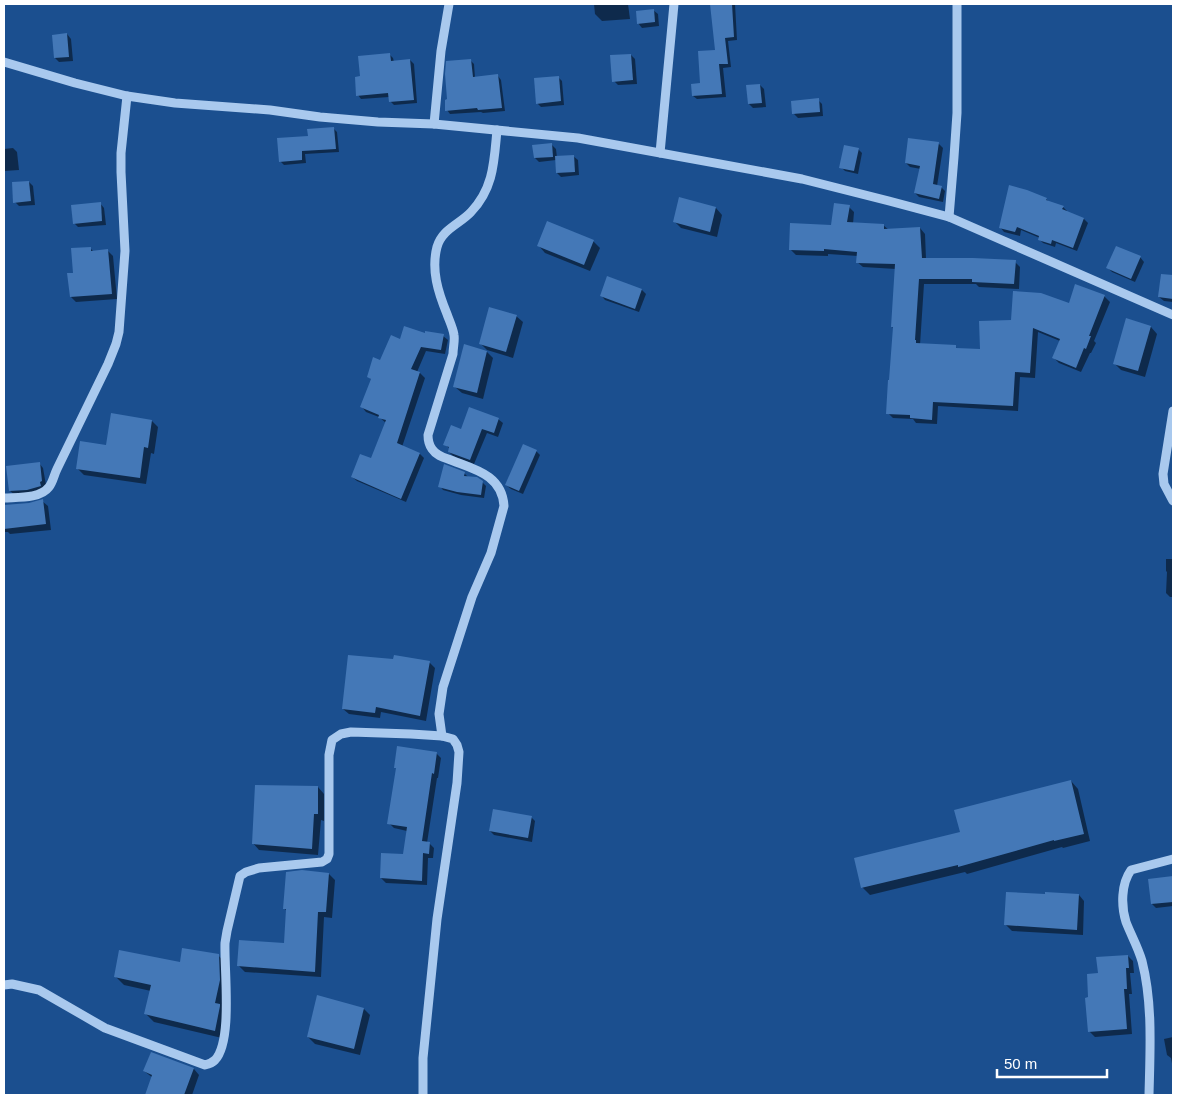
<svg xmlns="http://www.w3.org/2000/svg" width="1177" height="1099" viewBox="0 0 1177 1099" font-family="Helvetica,sans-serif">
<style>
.shadow{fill:#0007}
.building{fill:#4478b7}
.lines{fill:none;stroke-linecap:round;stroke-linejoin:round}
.minor{stroke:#a9c9ee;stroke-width:9}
</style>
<rect width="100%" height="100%" fill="#1b4f8f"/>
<g class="shadow">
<polygon points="594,4 628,4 630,19 602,21 595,14"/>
<polygon points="711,4 735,4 737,40 728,41 731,67 723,68 726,97 697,99 693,96 702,84 716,51"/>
<polygon points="653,10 658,14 659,26 642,28 638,23"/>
<polygon points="67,34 71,39 73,61 59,62 55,58"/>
<polygon points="389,54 393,58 394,62 410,60 414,64 417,103 394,105 390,101 389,97 361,99 358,95 362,77"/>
<polygon points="631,55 635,59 637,84 618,85 614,81"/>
<polygon points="470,60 474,64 475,78 498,76 501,80 505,111 483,113 481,112 450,114 447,110 449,101"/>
<polygon points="558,77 562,81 564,105 541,107 537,103"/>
<polygon points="760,85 764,89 766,107 753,108 749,104"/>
<polygon points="818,100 822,104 823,116 798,118 794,114"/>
<polygon points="334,129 337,132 339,152 305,154 306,163 284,165 280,161 309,137"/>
<polygon points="551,144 556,149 557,158 573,156 578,160 579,175 561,177 557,173 556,160 539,162 535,158"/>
<polygon points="939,144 943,148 937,186 941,187 945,191 943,202 919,197 915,193 921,169 910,167 906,163"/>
<polygon points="13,148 17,152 19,170 4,171 4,149"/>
<polygon points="858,149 862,153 858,174 845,171 841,167"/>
<polygon points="29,182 33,186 35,205 19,206 15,202"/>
<polygon points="1046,199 1049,202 1063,207 1067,211 1067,212 1084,219 1088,223 1077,251 1056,243 1055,247 1043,243 1039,239 1040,238 1021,230 1020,236 1004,232 1000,227"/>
<polygon points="100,203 104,208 106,225 78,227 74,223"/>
<polygon points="849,207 854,212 853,224 883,225 889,230 920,228 925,234 926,259 1015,262 1020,267 1019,289 979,287 976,284 924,284 920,345 955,347 958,349 981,350 1012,322 1104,296 1110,302 1094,341 1096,343 1091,353 1090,353 1081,372 1059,363 1053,357 1060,341 1038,332 1035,378 1020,377 1018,411 938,406 937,424 916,423 913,419 893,418 888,413 894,328 892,327 896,269 863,267 857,262 858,256 828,254 828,256 796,255 790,249 832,227"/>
<polygon points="716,208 722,215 717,237 681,228 675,222"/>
<polygon points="593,241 600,248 590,271 545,253 539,246"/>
<polygon points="90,248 94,252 108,251 113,256 117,299 76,302 71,297 74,274"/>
<polygon points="1140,257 1144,262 1135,282 1112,272 1108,268"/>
<polygon points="1162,275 1173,277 1173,302 1164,301 1159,297"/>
<polygon points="608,277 642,290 646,294 639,312 605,300 601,295"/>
<polygon points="516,316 523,322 513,358 487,350 480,343"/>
<polygon points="1127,320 1151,327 1157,334 1145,377 1121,370 1114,363"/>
<polygon points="426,334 443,336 448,340 445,354 426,351 417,372 420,373 425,378 402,447 420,454 424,458 406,502 357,481 352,477 372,459 386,423 379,417 366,412 362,407 372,380 369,377 381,361 400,341"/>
<polygon points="465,346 487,352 493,358 483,399 462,393 455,387"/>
<polygon points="498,419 503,423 498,437 487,433 474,464 453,456 449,452 450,449 445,444 462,431"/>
<polygon points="152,421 158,427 154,454 151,453 146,484 84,475 77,468 107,447"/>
<polygon points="536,451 540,455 523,494 511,489 506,485"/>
<polygon points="39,463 43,468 46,485 44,486 45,490 15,495 10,491"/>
<polygon points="464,473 468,477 482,482 486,486 484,498 461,495 443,490 440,486"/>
<polygon points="42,501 48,506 51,530 10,534 8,532 4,532 4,505 22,505"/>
<polygon points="1166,559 1173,559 1173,597 1170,597 1166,593 1167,572 1166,571"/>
<polygon points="394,661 430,663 435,668 426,721 381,712 380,718 349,714 343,709"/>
<polygon points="436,753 441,758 438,778 437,778 427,843 429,843 434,848 433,858 428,858 427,885 386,883 381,878 404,856 407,831 394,828 389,823"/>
<polygon points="1071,781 1078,789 1090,841 1063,848 1062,847 967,874 965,872 870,895 862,887 961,833"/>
<polygon points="318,787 324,794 324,821 321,820 318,855 259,850 253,843"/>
<polygon points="531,817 535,821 532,842 494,835 490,831"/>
<polygon points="329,874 335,880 332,918 324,917 321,977 245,972 239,966 286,945 287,911 284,908"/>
<polygon points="1173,878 1173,906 1156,908 1152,904 1149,880"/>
<polygon points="1079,895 1084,901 1083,935 1012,931 1006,925"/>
<polygon points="218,955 226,964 222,1038 154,1022 146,1014 151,991 124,985 116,977"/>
<polygon points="1128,956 1133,961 1134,973 1130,973 1132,994 1129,994 1132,1034 1095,1037 1089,1031 1099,974"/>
<polygon points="364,1009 370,1015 360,1055 315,1044 308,1037"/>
<polygon points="1173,1037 1173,1069 1171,1058 1167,1055 1164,1039"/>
<polygon points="151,1053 194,1069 199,1075 192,1095 146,1095 153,1078 144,1071"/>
</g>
<g class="building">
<polygon points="710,4 732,4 734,37 725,38 728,64 719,64 722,94 692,96 691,84 700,83 698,51 715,50"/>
<polygon points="654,9 655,22 637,24 636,11"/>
<polygon points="67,33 69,57 54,58 52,35"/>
<polygon points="390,53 391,61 410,59 414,100 389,102 388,93 356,96 355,77 360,76 358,56"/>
<polygon points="631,54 633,80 612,82 610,55"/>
<polygon points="471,59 473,77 498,74 502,108 478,110 477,108 445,111 445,100 447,99 445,74 446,61"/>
<polygon points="559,76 561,101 536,104 534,78"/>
<polygon points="760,84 762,103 748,104 746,85"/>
<polygon points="819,98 820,112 792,114 791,101"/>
<polygon points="334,127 336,149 302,151 302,160 279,162 277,138 308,136 307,129"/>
<polygon points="908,138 939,142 933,184 942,186 939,199 914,193 920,166 905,163"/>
<polygon points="552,143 553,157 534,158 532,145"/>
<polygon points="844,145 859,148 854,171 839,168"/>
<polygon points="574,155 575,172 556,173 555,156"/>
<polygon points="29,181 31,201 13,203 12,182"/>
<polygon points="1009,185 1027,190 1047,198 1046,200 1064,206 1062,209 1084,218 1073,248 1052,240 1051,244 1038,240 1039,236 1017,227 1015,232 999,228"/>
<polygon points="679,197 716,207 710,232 673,222"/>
<polygon points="101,202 102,221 73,224 71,205"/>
<polygon points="834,203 850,205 847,222 884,224 884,229 920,227 922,258 973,258 1016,260 1014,284 972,282 972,279 919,279 915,340 916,340 916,343 956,345 956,348 980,349 979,321 1011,320 1013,291 1041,293 1069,303 1075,284 1105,295 1089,336 1091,336 1086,349 1084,348 1076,368 1052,358 1060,339 1033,328 1030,373 1015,372 1013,406 933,402 932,420 910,418 910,415 886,414 888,380 889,380 893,327 891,327 895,264 856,263 857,252 824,249 824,251 789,250 790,223 831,225"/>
<polygon points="547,221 594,240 584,265 537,246"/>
<polygon points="1116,246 1141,256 1131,279 1106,268"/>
<polygon points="91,247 91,251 108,249 112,294 70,297 67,273 73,273 71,248"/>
<polygon points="1161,274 1173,275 1173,299 1158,297"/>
<polygon points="607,276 642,289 635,309 600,296"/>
<polygon points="489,307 517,315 506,352 479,344"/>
<polygon points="1126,318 1151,326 1138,371 1113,364"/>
<polygon points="404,326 425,333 425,331 444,334 441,350 421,347 411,369 420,372 397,443 420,453 401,499 351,477 360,454 371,458 386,420 378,418 379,415 360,407 371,379 367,377 373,357 380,360 391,335 400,339"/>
<polygon points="464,344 487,351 477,393 453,387"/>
<polygon points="469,407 499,418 494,433 482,429 470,460 448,452 449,447 443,445 451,425 461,429"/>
<polygon points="111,413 152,420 148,448 144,447 140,478 76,469 80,441 106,445"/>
<polygon points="523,444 537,450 519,491 505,485"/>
<polygon points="40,462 42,481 40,482 41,486 27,490 9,491 6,466"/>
<polygon points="444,464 465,472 464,476 477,477 483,481 481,495 457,492 438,487"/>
<polygon points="43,499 46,524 4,529 4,505 29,503"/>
<polygon points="348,655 393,659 394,655 430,661 420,716 376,707 375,713 342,709"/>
<polygon points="397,746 437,752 434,774 432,773 422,841 430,842 429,854 423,853 422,881 380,878 381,853 403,854 407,827 387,824 396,768 394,768"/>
<polygon points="1071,780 1084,834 1054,841 1054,840 958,867 958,865 861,888 854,858 960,832 954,810"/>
<polygon points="255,785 318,786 318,814 314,814 312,849 252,844"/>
<polygon points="493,809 532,816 528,838 489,831"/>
<polygon points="302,870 329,873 326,912 318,912 315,972 237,966 239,940 284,943 286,909 283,909 286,872"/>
<polygon points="1173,876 1173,902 1151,904 1148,879"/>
<polygon points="1006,892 1045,894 1045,892 1079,894 1077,930 1004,925"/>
<polygon points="182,948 219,954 220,980 215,1003 220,1004 220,1006 215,1031 144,1014 151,985 114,977 119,950 180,962"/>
<polygon points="1128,955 1129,968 1126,968 1127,989 1124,989 1127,1029 1088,1032 1085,998 1088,997 1087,974 1098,973 1096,957"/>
<polygon points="317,995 364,1008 354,1049 307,1037"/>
<polygon points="151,1052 194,1068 184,1095 145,1095 152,1075 143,1071"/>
</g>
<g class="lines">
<g class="minor">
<polyline points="4,62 75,83 127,96 175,103 270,110 320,117 378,122 434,124 578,138 802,179 889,201 949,217 1173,315"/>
<polyline points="434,124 441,51 449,4"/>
<polyline points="660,153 674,4"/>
<polyline points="949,217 954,157 957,113 957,4"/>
<polyline points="1173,411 1163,474 1164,484 1173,501"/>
<path d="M4 498C17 497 40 499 49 487 53 482 54 475 57 469L108 364 116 344 119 332 125 251 121 172V153L127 96"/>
<path d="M4 985 12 984 39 990 105 1028 205 1065C209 1064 212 1063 215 1060 233 1041 224 970 225 943L227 931 240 876 246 872 259 868 322 862 327 859 329 854V755L332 740 341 734 351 732 411 734 442 736"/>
<path d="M423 1095V1058L437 919 457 783 459 752 457 745 453 739 442 736 439 714 443 687 472 597 491 553 504 506C502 474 473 469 448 459 442 457 436 455 432 449 429 445 428 440 428 435L453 354C453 348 455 341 454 335 453 328 449 320 447 314 438 292 431 270 437 247 442 229 460 224 471 212 494 188 494 161 497 130"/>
<path d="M1149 1095C1150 1051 1153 1004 1142 961 1138 947 1131 935 1126 922 1121 906 1121 884 1131 870L1173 859"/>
</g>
</g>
<rect width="1177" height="1099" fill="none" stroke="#ffffff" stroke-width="10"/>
<path d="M997 1069v8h110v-8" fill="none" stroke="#ffffff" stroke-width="2.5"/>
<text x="1004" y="1069" font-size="15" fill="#ffffff" stroke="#1b4f8f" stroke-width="4" paint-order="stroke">50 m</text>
</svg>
